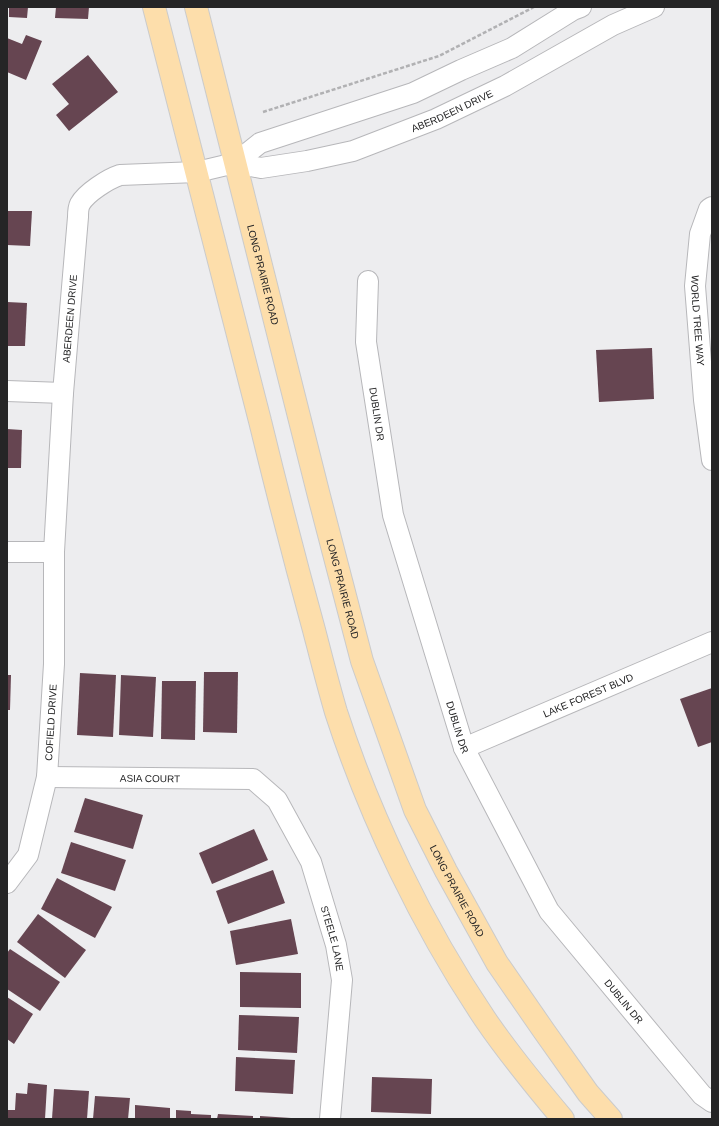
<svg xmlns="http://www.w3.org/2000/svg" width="719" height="1126" viewBox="0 0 719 1126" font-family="Arial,sans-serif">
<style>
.building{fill:#664551}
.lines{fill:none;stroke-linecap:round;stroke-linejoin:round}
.street-casing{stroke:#b7b7ba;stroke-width:22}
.primary-casing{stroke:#cbcbcb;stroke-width:24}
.path{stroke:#b1b1b3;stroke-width:2.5;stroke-dasharray:4 2;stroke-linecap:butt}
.street{stroke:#fff;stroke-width:20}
.primary{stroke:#fddeab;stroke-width:22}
.labels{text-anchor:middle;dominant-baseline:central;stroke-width:4;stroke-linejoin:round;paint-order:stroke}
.street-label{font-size:10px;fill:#252526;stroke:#ededef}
</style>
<rect width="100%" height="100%" fill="#ededef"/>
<g class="building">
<polygon points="9,7 28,7 27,18 9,17"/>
<polygon points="56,7 89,7 88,19 55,18"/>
<polygon points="26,35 42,41 26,80 7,72 7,38 22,44"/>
<polygon points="88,55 118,92 69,131 56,115 69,104 52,84"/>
<polygon points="7,211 32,211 30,246 7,245"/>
<polygon points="7,302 27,303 25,346 7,346"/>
<polygon points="652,348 654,399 599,402 596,350"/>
<polygon points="7,429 22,430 21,468 7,468"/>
<polygon points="204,672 238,672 237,733 203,732"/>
<polygon points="80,673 116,675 113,737 77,735"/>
<polygon points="7,675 11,675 10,710 7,710"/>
<polygon points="121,675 156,677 153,737 119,735"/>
<polygon points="162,681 196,681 195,740 161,739"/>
<polygon points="712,688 712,742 698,747 680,699"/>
<polygon points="85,798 143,815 133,849 74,832"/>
<polygon points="254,829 268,860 212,884 199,853"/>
<polygon points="71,842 126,860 115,891 61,873"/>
<polygon points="273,870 285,903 228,924 216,891"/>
<polygon points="57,878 112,907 95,938 41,909"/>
<polygon points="38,914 86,950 65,978 17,942"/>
<polygon points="291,919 298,954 236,965 230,931"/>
<polygon points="10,949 60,982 40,1011 7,989 7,953"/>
<polygon points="240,972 301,973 301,1008 240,1007"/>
<polygon points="7,997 33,1014 14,1044 7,1039"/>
<polygon points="239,1015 299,1017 297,1053 238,1050"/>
<polygon points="236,1057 295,1060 293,1094 235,1091"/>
<polygon points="372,1077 432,1079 431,1114 371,1112"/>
<polygon points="28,1083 47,1085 45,1119 7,1119 7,1110 15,1110 16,1093 27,1094"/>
<polygon points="54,1089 89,1091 87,1119 52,1119"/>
<polygon points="95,1096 130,1098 128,1119 93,1119"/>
<polygon points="135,1105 170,1108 170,1119 135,1119"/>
<polygon points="176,1110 191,1111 191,1114 211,1115 211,1119 176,1119"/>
<polygon points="218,1114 253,1116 253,1119 217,1119"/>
<polygon points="260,1116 291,1118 291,1119 260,1119"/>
</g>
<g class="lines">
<defs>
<g id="street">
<path id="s1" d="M235 163 261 168 307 161 353 151 436 119 505 86 613 25 654 7"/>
<path id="s2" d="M712 207 709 209 700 234 695 286 704 400 712 460"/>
<path id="s3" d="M368 281 366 342 393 515 464 748 549 911 702 1095 712 1102"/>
<polyline points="7,391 63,393"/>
<path id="s4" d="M7 552H54L63 393 78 217C78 213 78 208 80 204 86 193 108 179 120 175L197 172 235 163 260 143 413 93 461 70 512 48 573 10 581 7"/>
<path id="s5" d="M464 748 712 642"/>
<path id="s6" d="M47 777 253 779 277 800 311 862 336 945 342 980 330 1119"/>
<path id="s7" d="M7 883 28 855 47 777 54 664V552"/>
</g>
<g id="primary">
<path d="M154 7C190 145 225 283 260 421 277 491 295 561 314 630 321 657 328 685 336 712 370 817 423 927 485 1019 509 1054 536 1087 563 1119"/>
<path id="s8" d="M196 7 319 496 362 661 415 810 446 871 497 963 544 1031 588 1093 611 1119"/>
</g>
</defs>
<use href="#street" class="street-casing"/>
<use href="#primary" class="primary-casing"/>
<polyline class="path" points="263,112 439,56 534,7"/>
<use href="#street" class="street"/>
<use href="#primary" class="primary"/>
</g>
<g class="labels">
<g class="street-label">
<text stroke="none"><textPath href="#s1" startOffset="227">ABERDEEN DRIVE</textPath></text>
<text stroke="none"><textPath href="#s8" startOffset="276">LONG PRAIRIE ROAD</textPath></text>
<text stroke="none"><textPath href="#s4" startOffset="281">ABERDEEN DRIVE</textPath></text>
<text stroke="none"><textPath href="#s2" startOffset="117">WORLD TREE WAY</textPath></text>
<text stroke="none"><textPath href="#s3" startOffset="134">DUBLIN DR</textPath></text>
<text stroke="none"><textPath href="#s8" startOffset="600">LONG PRAIRIE ROAD</textPath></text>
<text stroke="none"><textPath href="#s5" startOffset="135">LAKE FOREST BLVD</textPath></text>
<text stroke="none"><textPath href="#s7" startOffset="170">COFIELD DRIVE</textPath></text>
<text stroke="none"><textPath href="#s3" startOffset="458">DUBLIN DR</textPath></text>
<text stroke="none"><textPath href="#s6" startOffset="103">ASIA COURT</textPath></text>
<text stroke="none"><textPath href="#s8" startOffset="924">LONG PRAIRIE ROAD</textPath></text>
<text stroke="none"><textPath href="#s6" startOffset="388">STEELE LANE</textPath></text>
<text stroke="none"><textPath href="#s3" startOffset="781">DUBLIN DR</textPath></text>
</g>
</g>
<rect width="719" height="1126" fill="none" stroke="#252526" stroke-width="16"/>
</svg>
